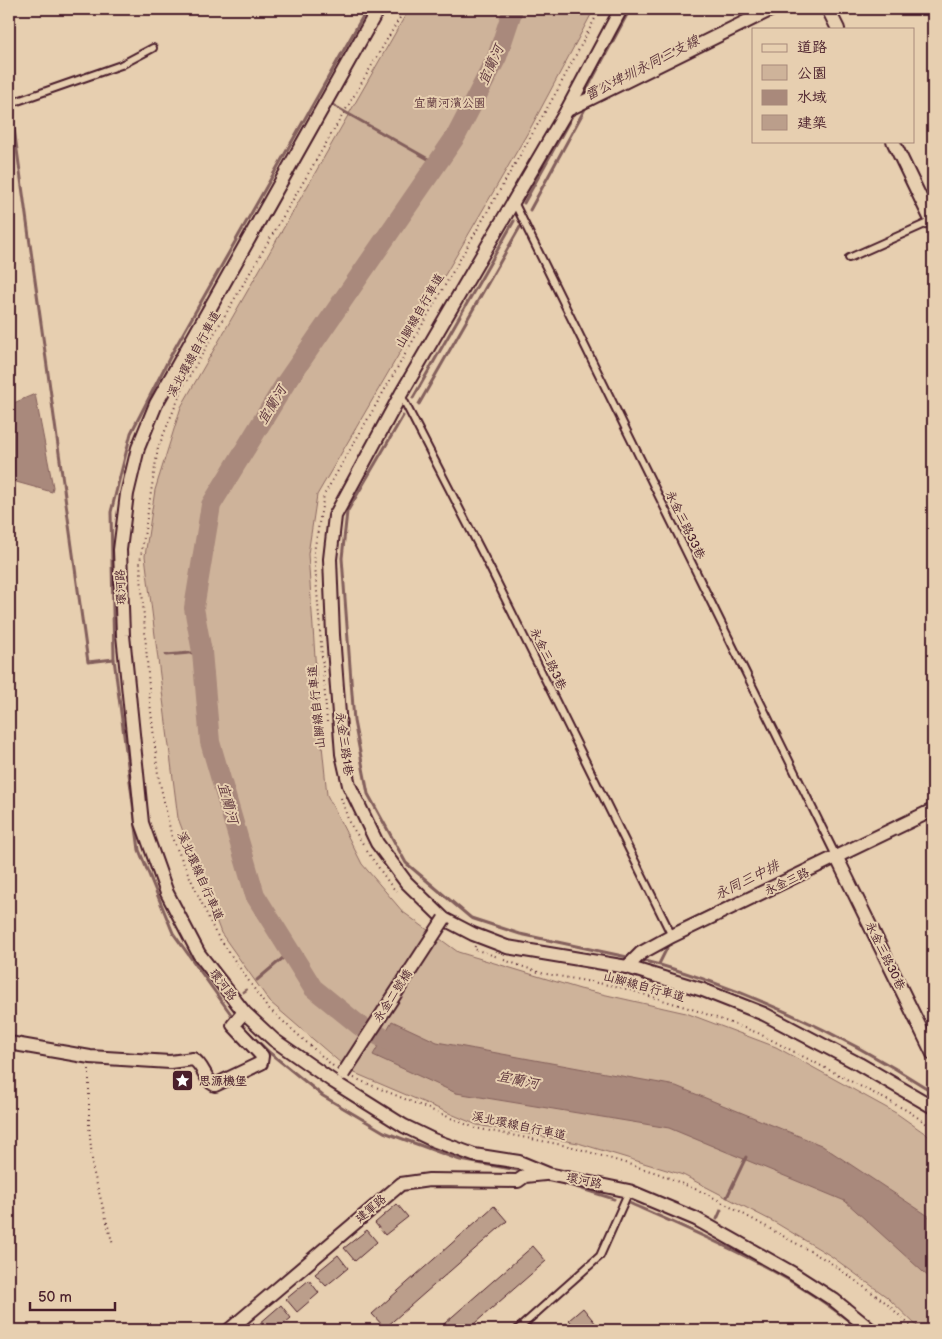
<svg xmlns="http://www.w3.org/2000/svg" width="942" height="1339" viewBox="0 0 942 1339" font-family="'Balsamiq Sans','LXGW WenKai TC',sans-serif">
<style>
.green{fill:#ceb39a;stroke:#8c6962}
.water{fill:#a9897b;stroke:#835f5b}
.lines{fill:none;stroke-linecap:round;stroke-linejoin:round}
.stream{stroke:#835f5b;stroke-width:3}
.river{stroke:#a9897b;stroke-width:20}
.building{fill:#bb9e8b;stroke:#4a1f2b}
.lane-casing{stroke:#4a1f2b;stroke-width:10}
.street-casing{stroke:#4a1f2b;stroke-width:16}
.path{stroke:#4a1f2b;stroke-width:2;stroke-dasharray:1 4;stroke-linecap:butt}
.lane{stroke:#e7cfb0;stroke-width:6}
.street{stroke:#e7cfb0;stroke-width:12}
.street-bridge-casing{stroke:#4a1f2b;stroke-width:16;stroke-linecap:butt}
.street-bridge{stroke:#e7cfb0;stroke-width:12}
.labels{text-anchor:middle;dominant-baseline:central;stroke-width:4;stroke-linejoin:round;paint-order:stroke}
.park-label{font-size:12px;fill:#5e353c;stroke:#e7cfb0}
.street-label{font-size:12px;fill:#4a1f2b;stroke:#e7cfb0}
.poi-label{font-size:12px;font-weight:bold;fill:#4a1f2b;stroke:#e7cfb0;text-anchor:start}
.water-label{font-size:14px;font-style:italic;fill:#5d343b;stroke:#e7cfb0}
</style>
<rect width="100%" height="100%" fill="#e7cfb0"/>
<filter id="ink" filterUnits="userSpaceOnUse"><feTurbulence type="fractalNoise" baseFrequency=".02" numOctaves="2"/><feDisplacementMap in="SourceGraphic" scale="10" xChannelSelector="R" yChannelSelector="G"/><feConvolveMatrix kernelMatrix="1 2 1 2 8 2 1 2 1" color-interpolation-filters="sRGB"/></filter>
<g filter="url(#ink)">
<polygon class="green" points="409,9 594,9 531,127 317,495 308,554 319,716 327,795 362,864 403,912 458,952 580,989 686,1013 776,1047 896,1113 933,1139 933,1330 921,1330 887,1297 831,1256 776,1223 683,1175 578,1143 477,1125 350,1071 270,1002 221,933 178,818 145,556 155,490 181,407"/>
<g class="water">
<polygon points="35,394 53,487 52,492 9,480 9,405"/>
<polygon points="392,1021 437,1042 676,1086 821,1145 933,1219 933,1281 845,1201 669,1128 456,1093 373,1055"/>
</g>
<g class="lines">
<g class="stream">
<polyline points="775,14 785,9"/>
<polyline points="586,91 630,9"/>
<polyline points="329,103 437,164"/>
<polyline points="12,114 88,662 114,659"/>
<polyline points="524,203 572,116"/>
<polyline points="530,210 586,107 592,105"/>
<polyline points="413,398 514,221"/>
<polyline points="419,404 520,227"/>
<polyline points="403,416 347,512 342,558 354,721 368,794 406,863 471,918 520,934 632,958"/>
<polyline points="166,655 202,652"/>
<polyline points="880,829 933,803"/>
<polyline points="677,926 781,877"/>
<path d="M640 960C664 965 686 973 709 981 788 1009 863 1047 933 1092"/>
<polyline points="659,964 667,948"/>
<polyline points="257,980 290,952"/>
<polyline points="243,992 246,990"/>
<polyline points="233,1017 173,933 139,850 114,659 111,512 131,433 172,353 367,9"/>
<polyline points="244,1028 270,1053 323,1096 384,1132 460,1160 517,1170"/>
<polyline points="563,1183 614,1199"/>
<polyline points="727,1197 746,1157"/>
<path d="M629 1203C709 1238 793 1273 860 1330"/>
<polyline points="717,1219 721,1210"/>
</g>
<polyline class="river" points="407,1050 360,1026 313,988 255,895 210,742 202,652 194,608 211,505 285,384 456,136 497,57 513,9"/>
</g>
<g class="building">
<polygon points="397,1204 408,1217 385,1235 375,1223"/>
<polygon points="494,1206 507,1221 385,1328 372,1314"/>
<polygon points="367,1230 377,1242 355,1261 344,1248"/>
<polygon points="533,1246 546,1261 467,1330 437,1330"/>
<polygon points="338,1255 348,1268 326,1286 315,1274"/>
<polygon points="309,1280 319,1293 297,1312 286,1299"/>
<polygon points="281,1305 291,1318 276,1330 264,1330 259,1324"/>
<polygon points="583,1308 601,1330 578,1330 569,1320"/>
</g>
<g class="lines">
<defs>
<g id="lane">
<polyline points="9,104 121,65 153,48"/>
<polyline points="514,202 837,858"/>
<polyline points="849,258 932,221"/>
<polyline points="401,395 490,568 672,936"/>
<polyline points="517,1330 600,1256 629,1191"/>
</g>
<g id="street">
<polyline points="378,9 156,404 138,448 127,494 120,550 123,635 142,823 167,893 199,954 244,1012 274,1040 334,1082 404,1126 433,1140 474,1155 519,1162 548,1174 629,1191 696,1219 792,1273 834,1300 871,1330"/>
<polyline points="621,9 567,110 401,394 335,516 330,559 333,635 342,754 349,785 377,843 406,882 444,919 473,934 507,947 627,967 703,990 764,1014 859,1064 933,1107"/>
<polyline points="828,9 838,29"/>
<polyline points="567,110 772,9"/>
<polyline points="893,141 933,224"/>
<polyline points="837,858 933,1054"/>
<polyline points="627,967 641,953 672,936 933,810"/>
<path d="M9 1043 90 1057 170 1062 193 1059C204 1065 204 1080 215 1085L261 1063 262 1056 233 1025 244 1012"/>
<polyline points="229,1330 401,1184 429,1180 518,1181 525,1176 545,1174"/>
</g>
</defs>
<use href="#lane" class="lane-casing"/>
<use href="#street" class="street-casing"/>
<g class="path">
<polyline points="327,722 314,552 324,495 557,91 600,9"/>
<polyline points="341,798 349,822 365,847"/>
<polyline points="367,851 392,887 397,891"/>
<polyline points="475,946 474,949 498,957"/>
<polyline points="504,960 541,973 620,987 695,1010 758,1033 908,1111 933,1128"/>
<polyline points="333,1066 266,1006 215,932 172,838 158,774 150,702 140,562 158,448 184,385 405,9"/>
<polyline points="89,1069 89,1125 93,1170 113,1245"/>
<polyline points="354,1078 475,1128 573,1147 657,1173 707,1194 828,1261 885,1302 915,1330"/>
</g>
<use href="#lane" class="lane"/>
<use href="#street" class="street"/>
<defs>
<polyline id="street-bridge" points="343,1074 444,919"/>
</defs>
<use href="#street-bridge" class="street-bridge-casing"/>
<use href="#street-bridge" class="street-bridge"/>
</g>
</g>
<defs>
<symbol id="sight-square" viewBox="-11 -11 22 22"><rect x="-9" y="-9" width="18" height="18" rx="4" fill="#4a1f2b" stroke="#e7cfb0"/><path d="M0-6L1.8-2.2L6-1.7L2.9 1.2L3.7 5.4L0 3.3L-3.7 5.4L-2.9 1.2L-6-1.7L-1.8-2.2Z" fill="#fff"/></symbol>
</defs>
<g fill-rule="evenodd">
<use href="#sight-square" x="170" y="1068" width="25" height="25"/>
</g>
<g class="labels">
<g class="park-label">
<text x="450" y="103">宜蘭河濱公園</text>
</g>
<g class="street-label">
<text transform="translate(420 311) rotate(-60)">山腳線自行車道</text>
<text transform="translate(194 354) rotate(-61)">溪北環線自行車道</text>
<text transform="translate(685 525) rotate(64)">永金三路33巷</text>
<text transform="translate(121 587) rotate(-92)">環河路</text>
<text transform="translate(548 659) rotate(64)">永金三路3巷</text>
<text transform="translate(317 707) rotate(-96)">山腳線自行車道</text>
<text transform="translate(344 744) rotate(82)">永金三路1巷</text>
<text transform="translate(200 876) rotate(66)">溪北環線自行車道</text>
<text transform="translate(787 882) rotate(-25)">永金三路</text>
<text transform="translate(885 956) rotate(64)">永金三路30巷</text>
<text transform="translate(223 985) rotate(53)">環河路</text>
<text transform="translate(644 987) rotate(15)">山腳線自行車道</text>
<text transform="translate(393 996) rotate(-57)">永金二號橋</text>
<text transform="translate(519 1126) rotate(12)">溪北環線自行車道</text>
<text transform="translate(584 1181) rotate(12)">環河路</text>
<text transform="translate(371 1209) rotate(-40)">建軍路</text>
</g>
<g class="poi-label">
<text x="199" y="1081">思源機堡</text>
</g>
<g class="water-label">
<text transform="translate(491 65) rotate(-66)">宜蘭河</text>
<text transform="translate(642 68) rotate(-27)">雷公埤圳永同三支線</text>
<text transform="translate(272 405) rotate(-59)">宜蘭河</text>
<text transform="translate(228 803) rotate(74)">宜蘭河</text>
<text transform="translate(747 880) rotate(-26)">永同三中排</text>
<text transform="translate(518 1080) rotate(12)">宜蘭河</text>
</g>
</g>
<rect width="942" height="1339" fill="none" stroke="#e7cfb0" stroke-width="30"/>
<rect x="15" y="15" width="912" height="1309" fill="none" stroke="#4a1f2b" stroke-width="2" filter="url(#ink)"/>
<rect x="752" y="28" width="162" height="115" fill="#e7cfb0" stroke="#a8897b"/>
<rect x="762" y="44" width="25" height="8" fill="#e7cfb0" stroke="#a8897b"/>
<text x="797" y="52" font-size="15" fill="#4a1f2b">道路</text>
<rect x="762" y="65" width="25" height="15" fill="#ceb39a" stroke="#a8897b"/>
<text x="797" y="78" font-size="15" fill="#4a1f2b">公園</text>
<rect x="762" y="90" width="25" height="15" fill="#a9897b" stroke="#a8897b"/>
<text x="797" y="102" font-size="15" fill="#4a1f2b">水域</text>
<rect x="762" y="115" width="25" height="15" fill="#bb9e8b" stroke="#a8897b"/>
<text x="797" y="128" font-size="15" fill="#4a1f2b">建築</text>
<path d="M30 1302v8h85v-8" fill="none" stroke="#4a1f2b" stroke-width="2.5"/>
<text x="38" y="1302" font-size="15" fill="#4a1f2b" stroke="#e7cfb0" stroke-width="4" paint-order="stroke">50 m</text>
</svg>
